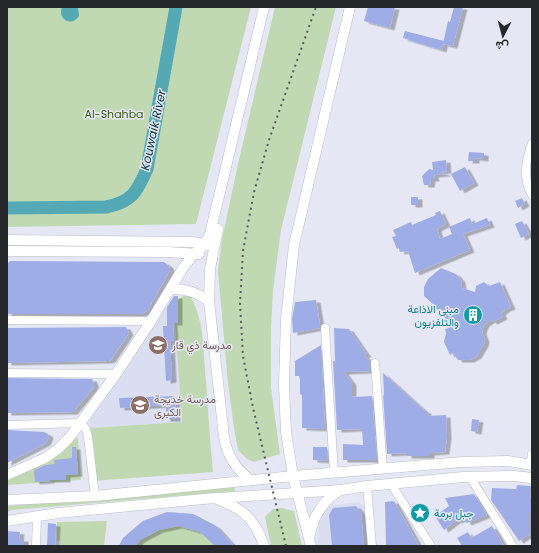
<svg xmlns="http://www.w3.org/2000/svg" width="539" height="553" viewBox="0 0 539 553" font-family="Poppins,Vazirmatn,sans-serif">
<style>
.built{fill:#d9def1}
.green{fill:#c1d9b3}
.water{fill:#54a9b5}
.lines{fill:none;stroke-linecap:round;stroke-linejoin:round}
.river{stroke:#54a9b5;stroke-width:13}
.building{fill:#9fade6;filter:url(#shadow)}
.minor-casing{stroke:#b9bcc7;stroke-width:9}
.major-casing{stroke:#b9bcc7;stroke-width:11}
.minor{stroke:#fff;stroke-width:8}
.major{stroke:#fff;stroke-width:10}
.rail{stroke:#585a60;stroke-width:2;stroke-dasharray:2 4;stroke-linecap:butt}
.labels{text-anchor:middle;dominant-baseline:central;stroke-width:3;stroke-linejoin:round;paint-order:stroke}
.park-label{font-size:11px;fill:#305a0c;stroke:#e5e8f4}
.culture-label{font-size:11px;fill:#0d838f;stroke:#e5e8f4;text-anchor:end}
.education-label{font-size:11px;fill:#785e54;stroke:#e5e8f4;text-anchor:start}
.water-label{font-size:12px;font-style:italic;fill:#0b353b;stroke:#e5e8f4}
</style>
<defs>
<filter id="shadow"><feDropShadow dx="4.5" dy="2.5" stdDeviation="0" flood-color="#0004"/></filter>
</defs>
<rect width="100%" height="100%" fill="#e5e8f4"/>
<g class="built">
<polygon points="164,306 167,308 167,323 175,323 182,422 90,428 90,418"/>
<polygon points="359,502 367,509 369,546 318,546 319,522 321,515 328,506"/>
</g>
<g class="green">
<polygon points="7,7 251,7 196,224 7,227"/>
<polygon points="275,7 336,7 281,230 273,291 271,329 271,388 280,454 254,462 247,459 238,450 234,428 228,384 218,271 222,239 238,164"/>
<path d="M183 296H190C205 320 203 353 206 380 208 411 210 441 213 472L93 481 90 428 182 422 175 323H178V300Z"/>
<polygon points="73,433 78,439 81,480 7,485 7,478 26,469"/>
<polygon points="234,487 235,491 12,510 7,512 7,506"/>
<polygon points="282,508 294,511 302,546 271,546 265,517 273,509"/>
<polygon points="167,512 193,514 216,526 233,546 119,546 123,538 143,521"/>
<polygon points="107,521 104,546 60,546 60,540 57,541 57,522"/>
</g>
<path class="water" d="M62 7H78L79 16C72 27 57 20 62 7Z"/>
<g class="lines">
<path class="river" d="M7 208 106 207C132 202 137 192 147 169L176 7"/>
</g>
<g class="building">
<polygon points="368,7 395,7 390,28 364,21"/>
<polygon points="454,7 463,7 453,46 443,44 448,21 450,22"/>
<polygon points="405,31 444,41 442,50 403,38"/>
<polygon points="469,152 484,153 484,159 475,158 475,161 468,161"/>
<polygon points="446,160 447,171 441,172 447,174 434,175 435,179 431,179 430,185 424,185 422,176 429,169 433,170 432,162"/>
<polygon points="465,167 474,183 460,191 451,174"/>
<rect x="411" y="197" width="7" height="8"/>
<polygon points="522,198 525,204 518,208 515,201"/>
<polygon points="440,211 446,224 437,229 440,239 452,234 449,227 470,218 472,224 487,218 490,225 463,234 470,250 415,273 408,251 400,252 399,248 397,249 392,237 396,236 393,230 411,222 412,225 436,215 435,213"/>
<polygon points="522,221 529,234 521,238 515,224"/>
<polygon points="10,261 164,262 169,266 170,270 147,311 141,314 7,314 7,264"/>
<polygon points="441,268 456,274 461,280 462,288 475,292 476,286 484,282 489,286 500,282 511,307 506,309 501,313 503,317 493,322 491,320 485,324 483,328 482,332 485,340 484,344 477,356 470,360 458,360 453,353 450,355 444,342 446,333 445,329 449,328 441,308 437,310 435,306 424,296 424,287 428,279"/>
<polygon points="174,296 178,296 178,323 173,323 174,340 170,341 172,380 166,381 163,326 167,326 167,307"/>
<polygon points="316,300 320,325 320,328 293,333 292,319 295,302"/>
<polygon points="122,327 126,327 129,333 111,360 108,361 7,363 7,328"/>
<polygon points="334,328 349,329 367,355 364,355 370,361 370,371 344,372 352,383 352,397 372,396 377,460 343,460 343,444 363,445 362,429 337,430 333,361 335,361"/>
<polygon points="321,345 325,429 302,428 302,395 300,394 300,376 295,376 295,361"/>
<polygon points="383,373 425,411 427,411 427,416 446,415 447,437 445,452 430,453 430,456 407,456 407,453 387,454 383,395 384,395"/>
<polygon points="7,378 92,379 94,383 94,387 73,412 7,413"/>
<polygon points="175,396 176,419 166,419 166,405 120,408 119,398"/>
<polygon points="472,419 479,420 477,432 471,431"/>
<polygon points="7,430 44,432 48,434 49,437 46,443 7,463"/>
<polygon points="72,447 76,447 78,474 66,475 66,480 50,480 50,481 35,482 34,470 46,465 55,464 54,460 72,458"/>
<polygon points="313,447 327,447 328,461 313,460"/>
<polygon points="517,485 531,486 530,498 532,498 532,511 530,512 530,534 519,541 491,500 492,488 516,489"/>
<polygon points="474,494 487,515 467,523 464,518 458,521 457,520 444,530 435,516 449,506 445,498"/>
<polygon points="394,501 419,546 386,546 385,502"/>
<polygon points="356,506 361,512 364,546 332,546 329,515 333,508"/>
<polygon points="167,512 193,514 216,526 234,546 215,546 200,532 178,526 159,530 140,540 135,546 119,546 123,538 143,521"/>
<polygon points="48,523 56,524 55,546 47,546"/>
<polygon points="492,526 504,546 462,546 457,538 468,532 471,538"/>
<polygon points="7,531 20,532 19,539 24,539 24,546 7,546"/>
</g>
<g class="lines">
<defs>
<g id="minor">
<path d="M532 143C526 160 522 178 532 195"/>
<polyline points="7,320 151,321"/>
<polyline points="325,328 334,473"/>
<polyline points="375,363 383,469"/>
<polyline points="7,373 116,374"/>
<polyline points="7,425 81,423 86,429 88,437 95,496"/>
<polyline points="530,465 532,454"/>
<polyline points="470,477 513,546"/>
<polyline points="391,484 431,546"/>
<polyline points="367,486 372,546"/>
<polyline points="36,546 37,516"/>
</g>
<g id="major">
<path d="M218 229 210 269 209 301 224 437C227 455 235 469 251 480"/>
<polyline points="7,240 192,242 210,245"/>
<polyline points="7,251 168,252 199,254"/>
<path d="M171 289C186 288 197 292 209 301"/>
<polyline points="7,475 45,458 58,449 70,437 116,374 151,321 183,268 194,254 205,244 210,234 264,7"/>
<polyline points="7,500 95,496 293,476 462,462 508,461 532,465"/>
<path d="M219 500C244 509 256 521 264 546"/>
<polyline points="7,521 58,513 203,499 341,490 367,486 463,477 514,476 532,478"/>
<path d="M310 535C313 515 323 501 340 490"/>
<polyline points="311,546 293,476 286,432 284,385 286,319 294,245 350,7"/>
</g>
</defs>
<use href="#minor" class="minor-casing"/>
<use href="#major" class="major-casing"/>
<use href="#minor" class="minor"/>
<use href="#major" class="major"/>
<polyline class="rail" points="286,546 253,408 243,356 240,303 243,251 254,192 269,140 316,7"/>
</g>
<defs>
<symbol id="building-disc" viewBox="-11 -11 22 22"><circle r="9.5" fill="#0f9aa8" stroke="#e5e8f4"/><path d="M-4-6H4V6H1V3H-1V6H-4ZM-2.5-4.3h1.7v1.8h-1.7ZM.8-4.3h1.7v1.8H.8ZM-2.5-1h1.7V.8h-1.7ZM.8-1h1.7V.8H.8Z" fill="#fff"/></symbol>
<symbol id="school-disc" viewBox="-11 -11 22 22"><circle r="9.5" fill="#8d6e63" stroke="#e5e8f4"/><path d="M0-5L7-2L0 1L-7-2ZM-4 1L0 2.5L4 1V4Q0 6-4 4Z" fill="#fff"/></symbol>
<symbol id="sight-disc" viewBox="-11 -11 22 22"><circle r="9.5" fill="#0f9aa8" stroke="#e5e8f4"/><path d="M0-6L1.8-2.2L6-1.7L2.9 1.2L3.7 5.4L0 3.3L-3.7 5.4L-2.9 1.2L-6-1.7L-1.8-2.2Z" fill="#fff"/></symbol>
</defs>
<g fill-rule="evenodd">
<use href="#building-disc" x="462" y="304" width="22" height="22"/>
<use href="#school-disc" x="147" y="334" width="22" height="22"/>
<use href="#school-disc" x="129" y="394" width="22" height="22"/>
<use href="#sight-disc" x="409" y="502" width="22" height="22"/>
</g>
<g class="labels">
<g class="park-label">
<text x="114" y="114">Al-Shahba</text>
</g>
<g class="culture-label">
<text x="459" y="309">مبنى الاذاعة<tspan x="459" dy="13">والتلفزيون</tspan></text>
<text x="434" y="513" text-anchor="start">جبل برمة</text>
</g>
<g class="education-label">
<text x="172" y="345">مدرسة ذي قار</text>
<text x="154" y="399">مدرسة خديجة<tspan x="154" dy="13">الكبرى</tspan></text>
</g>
<g class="water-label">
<text transform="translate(153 130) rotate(-78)">Kouwaik River</text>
</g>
</g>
<rect width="539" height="553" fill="none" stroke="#25272b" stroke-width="16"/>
<g transform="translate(503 36) rotate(186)" stroke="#e5e8f4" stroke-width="3" paint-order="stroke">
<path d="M0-3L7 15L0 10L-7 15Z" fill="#25272b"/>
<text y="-6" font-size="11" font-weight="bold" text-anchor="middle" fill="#25272b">ش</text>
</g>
</svg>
